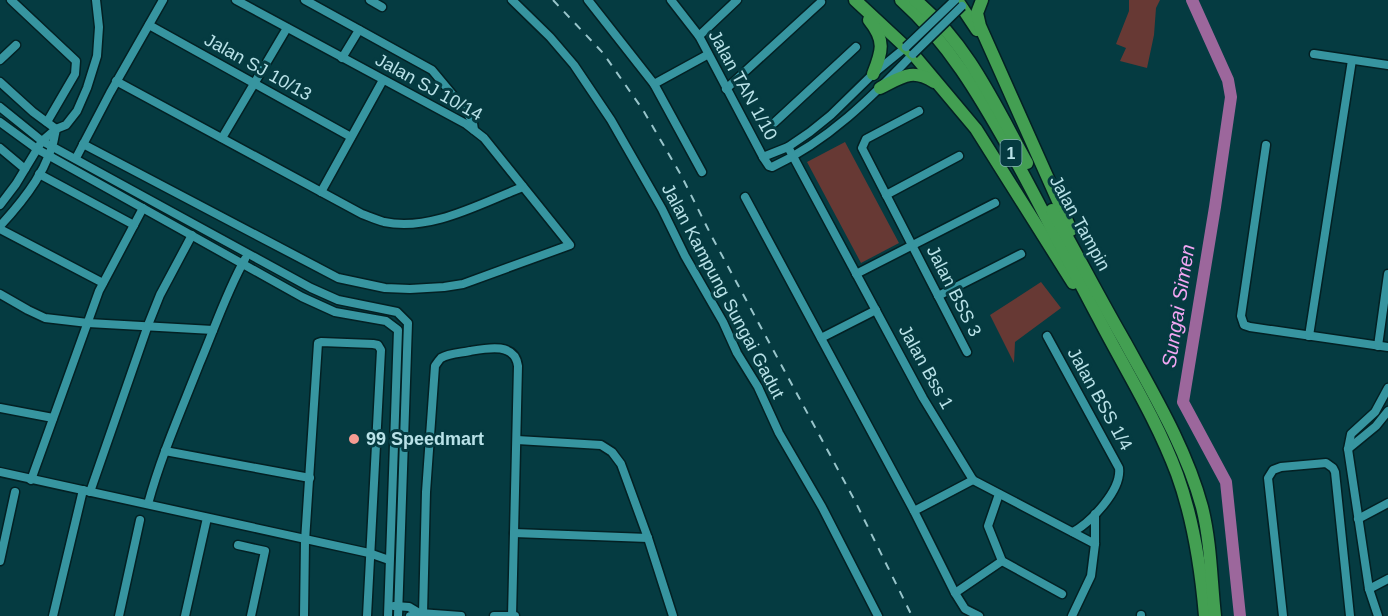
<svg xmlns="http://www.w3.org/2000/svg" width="1388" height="616" viewBox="0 0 1388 616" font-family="Arial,sans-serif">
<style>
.green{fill:#673934}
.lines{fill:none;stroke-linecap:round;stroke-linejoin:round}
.river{stroke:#9c679c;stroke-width:12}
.minor-casing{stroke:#032023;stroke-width:11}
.highway-casing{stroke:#032023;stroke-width:15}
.minor{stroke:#3795a0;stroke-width:8}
.highway{stroke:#439f52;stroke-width:12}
.rail{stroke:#99c5cb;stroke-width:2;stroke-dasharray:8 8;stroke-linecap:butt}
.minor-bridge-casing{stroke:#032023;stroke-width:11;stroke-linecap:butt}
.minor-bridge{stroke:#3795a0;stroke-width:8}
.poi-dot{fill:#f59c92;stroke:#053b41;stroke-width:2}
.labels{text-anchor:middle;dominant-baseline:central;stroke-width:6;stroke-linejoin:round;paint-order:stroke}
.shield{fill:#053b41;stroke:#83b0b6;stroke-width:1.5}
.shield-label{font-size:16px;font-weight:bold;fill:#b9e2e8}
.street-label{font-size:18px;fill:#b9e2e8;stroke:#053b41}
.poi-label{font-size:18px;font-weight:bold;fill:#b9e2e8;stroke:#053b41;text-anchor:start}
.water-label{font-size:20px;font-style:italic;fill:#f2a6f2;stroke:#053b41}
</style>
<rect width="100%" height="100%" fill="#053b41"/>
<g class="green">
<polygon points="1129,0 1160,0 1156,8 1154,35 1147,68 1120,61 1126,48 1116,44 1129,11"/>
<polygon points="845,142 899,243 861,263 807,162"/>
<polygon points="1041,282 1061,308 1015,342 1014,363 990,315"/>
</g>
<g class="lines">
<polyline class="river" points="1192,0 1228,80 1231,97 1215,207 1183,402 1226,482 1240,616"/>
<defs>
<g id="minor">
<polyline points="11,0 76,61 75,74 47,122"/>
<polyline points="305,0 432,70 467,112 473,123 474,130"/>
<polyline points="370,0 382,7"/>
<polyline points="512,0 550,37 574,65 611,120 662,209 685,256 723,322 737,353 758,387 779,433 822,507 878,616"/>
<polyline points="588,0 654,84 702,172"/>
<path d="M671 0 699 36 763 157 769 166 772 167C828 141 871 98 913 54"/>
<polyline points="149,25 351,137"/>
<polyline points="699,36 737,0"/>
<polyline points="1314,54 1388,65"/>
<polyline points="342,58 359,30"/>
<polyline points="0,60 16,45"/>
<path d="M116 81 362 214C370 217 377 220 384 222 431 232 481 203 523 187"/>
<polyline points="0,82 33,112 56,129"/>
<polyline points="654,84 707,55"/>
<polyline points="726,89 821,2"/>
<polyline points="0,107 42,141 311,288 338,300 397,312 408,323 398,616"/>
<polyline points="919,111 866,139 862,148 967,352"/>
<polyline points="0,122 37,149 302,297 335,312 386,321 398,330 388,616"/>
<polyline points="774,123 856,47"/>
<polyline points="222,138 287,28"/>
<polyline points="83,144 338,278 385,288 410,289 444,287 463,284 570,245 484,138 466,124 236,0"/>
<polyline points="1266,145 1241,316 1244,325 1250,327 1388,347"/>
<polyline points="788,147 923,398 973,480 1095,544"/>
<polyline points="0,148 25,169"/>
<polyline points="763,157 788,147 810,132 831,115 873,74 906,47"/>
<polyline points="76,158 110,93 163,0"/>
<polyline points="39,174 134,225"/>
<polyline points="321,192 383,80"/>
<polyline points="886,195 959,156"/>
<polyline points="745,197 914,511 955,593 965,609 979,616"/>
<polyline points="0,205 16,184 42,141 56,129 66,125 77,111 87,88 97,56 99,27 96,0"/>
<path d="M0 226C25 199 51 166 56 129"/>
<polyline points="0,229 103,283"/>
<polyline points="856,274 995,203"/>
<polyline points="0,294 28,310 45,318 88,323 213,330"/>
<polyline points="938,296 1021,254"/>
<path d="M1047 336 1119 468C1122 490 1091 522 1073 532"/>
<polyline points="1309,336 1352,60"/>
<polyline points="821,338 876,310"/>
<polyline points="1378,346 1388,274"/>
<polyline points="0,408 53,418"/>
<polyline points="517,440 601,445 612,452 621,464 648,538 673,616"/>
<polyline points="1348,449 1376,426 1388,411"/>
<polyline points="165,451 310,478"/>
<polyline points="0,472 369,553 389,560"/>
<polyline points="31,480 99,291 143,208"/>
<polyline points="90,492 148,325 160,295 192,235"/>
<polyline points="999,494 988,526 1002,561 1062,594"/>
<path d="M148 504C161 456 181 411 199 365 214 330 226 293 245 259"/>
<polyline points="914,511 973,480"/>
<polyline points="1358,519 1388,503"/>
<polyline points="514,533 648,538"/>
<polyline points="238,545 265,551 251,616"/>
<polyline points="0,561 15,492"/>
<polyline points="1369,589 1388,579"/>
<polyline points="955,593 1002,561"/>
<polyline points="394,606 409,607 419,613 410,616"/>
<polyline points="420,613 461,616"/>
<path d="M423 614 426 492 435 366C437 363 439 360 441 358 449 353 461 353 470 351 487 348 515 342 518 366L512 616"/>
<polyline points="53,616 83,490"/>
<polyline points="119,616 140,520"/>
<polyline points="185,616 207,518"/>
<polyline points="304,616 305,541 318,343 321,342 373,344 378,345 381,350 367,616"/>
<polyline points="494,616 515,616"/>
<polyline points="1072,616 1091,576 1095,544 1095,514"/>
<polyline points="1141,616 1141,615"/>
<polyline points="1283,616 1268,478 1273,470 1281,467 1326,463 1333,468 1335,472 1350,616"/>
<polyline points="1378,616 1369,589 1348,449 1351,434 1375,412 1388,388"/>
</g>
<g id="highway">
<polyline points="855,0 913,54 976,129 1073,283"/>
<path d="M901 0C948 42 979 95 1010 150 1041 206 1069 263 1099 319 1126 371 1156 418 1177 474 1193 518 1201 569 1205 616"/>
<path d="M915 0C967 42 995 105 1027 163"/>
<polyline points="957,0 977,30"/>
<polyline points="982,0 977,13 980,26 1071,230"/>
<path d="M869 20C886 41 882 51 873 74"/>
<path d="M880 88C902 77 912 68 934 82"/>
<path d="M1052 210C1077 254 1100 299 1125 342 1154 395 1186 448 1202 507 1211 543 1211 580 1215 616"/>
</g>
</defs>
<use href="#minor" class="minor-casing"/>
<use href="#highway" class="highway-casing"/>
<use href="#minor" class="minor"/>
<use href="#highway" class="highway"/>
<polyline class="rail" points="553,0 603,53 643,110 681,175 712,237 855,501 912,616"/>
<defs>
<g id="minor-bridge">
<polyline points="906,47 955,0"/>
<polyline points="913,54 962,6"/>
</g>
</defs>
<use href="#minor-bridge" class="minor-bridge-casing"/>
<use href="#minor-bridge" class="minor-bridge"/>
</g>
<circle class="poi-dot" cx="354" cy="439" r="6"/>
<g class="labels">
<rect class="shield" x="1000.5" y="140" width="21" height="26" rx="4.5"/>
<g class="shield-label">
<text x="1011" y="153">1</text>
</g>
<g class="street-label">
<text transform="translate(258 67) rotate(29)">Jalan SJ 10/13</text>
<text transform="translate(743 85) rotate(61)">Jalan TAN 1/10</text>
<text transform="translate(429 87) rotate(29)">Jalan SJ 10/14</text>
<text transform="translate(1080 223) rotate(61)">Jalan Tampin</text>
<text transform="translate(723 291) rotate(62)">Jalan Kampung Sungai Gadut</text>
<text transform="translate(954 291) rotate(63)">Jalan BSS 3</text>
<text transform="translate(926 367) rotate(61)">Jalan Bss 1</text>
<text transform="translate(1100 399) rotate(61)">Jalan BSS 1/4</text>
</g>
<g class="poi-label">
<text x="366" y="439">99 Speedmart</text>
</g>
<g class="water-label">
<text transform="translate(1178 306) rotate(-81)">Sungai Simen</text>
</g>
</g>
</svg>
